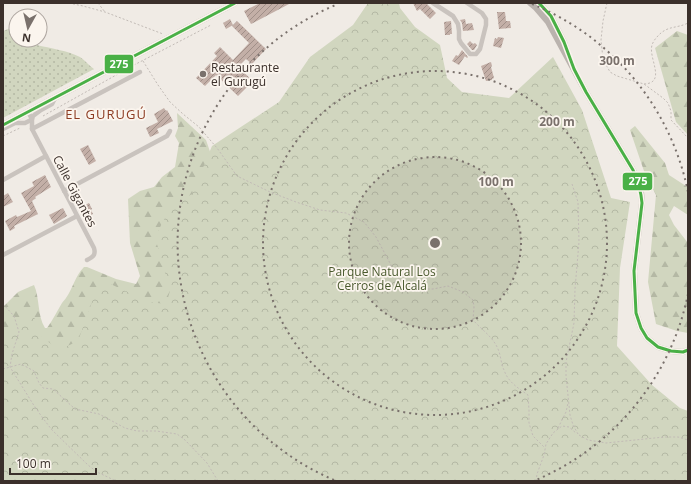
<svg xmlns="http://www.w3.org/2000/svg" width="691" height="484" viewBox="0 0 691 484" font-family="'Open Sans',sans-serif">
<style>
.grass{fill:url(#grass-dots)}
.forest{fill:url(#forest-firs)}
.park{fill:url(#park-crowns)}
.building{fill:url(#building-hatch)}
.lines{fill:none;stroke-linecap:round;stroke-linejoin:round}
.path{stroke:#c2bbb6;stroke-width:1;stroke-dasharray:2 2;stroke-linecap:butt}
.street{stroke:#c9c3be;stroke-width:4.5}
.secondary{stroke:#bab3ae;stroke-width:6}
.bus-1-casing{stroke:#fbf5ee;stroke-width:6}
.bus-1{stroke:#49b046;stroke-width:3}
.ring{fill:none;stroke:#7a716c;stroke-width:2;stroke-dasharray:2 4}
.poi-dot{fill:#7a716c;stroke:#fbf5ee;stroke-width:1.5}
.labels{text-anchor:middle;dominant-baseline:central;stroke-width:3.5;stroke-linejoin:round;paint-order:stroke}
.poi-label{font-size:12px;fill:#3b302b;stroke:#fbf5ee;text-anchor:start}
.street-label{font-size:12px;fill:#3b302b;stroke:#fbf5ee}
.park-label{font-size:12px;fill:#4a5a2e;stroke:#fbf5ee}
.neighbourhood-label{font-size:13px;letter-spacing:1px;fill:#8c3b22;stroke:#fbf5ee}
.centre{fill:#7a716c;stroke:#fbf5ee;stroke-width:2}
.ring-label{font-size:12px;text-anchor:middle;font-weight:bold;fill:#7a716c;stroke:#fbf5ee;stroke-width:3.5;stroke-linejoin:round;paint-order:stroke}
.line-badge{stroke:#fbf5ee;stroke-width:1.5}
.badge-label{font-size:11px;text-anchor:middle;font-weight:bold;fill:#fff}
</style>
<defs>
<pattern id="grass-dots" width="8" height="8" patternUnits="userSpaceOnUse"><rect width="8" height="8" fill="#d1d6bf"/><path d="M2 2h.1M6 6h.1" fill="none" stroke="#b4b8a4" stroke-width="1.8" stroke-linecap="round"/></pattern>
<pattern id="forest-firs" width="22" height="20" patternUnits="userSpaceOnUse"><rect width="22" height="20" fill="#d1d6bf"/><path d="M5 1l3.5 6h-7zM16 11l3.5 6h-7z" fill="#b4b8a4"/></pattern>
<pattern id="park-crowns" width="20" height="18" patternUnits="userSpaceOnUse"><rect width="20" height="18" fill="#d1d6bf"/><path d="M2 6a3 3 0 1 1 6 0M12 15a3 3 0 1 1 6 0" fill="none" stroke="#b4b8a4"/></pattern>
<pattern id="building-hatch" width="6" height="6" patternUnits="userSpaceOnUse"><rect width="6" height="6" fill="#c3afa7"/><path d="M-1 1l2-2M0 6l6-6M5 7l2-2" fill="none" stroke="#a08f88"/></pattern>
</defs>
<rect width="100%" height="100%" fill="#f0ebe5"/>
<path class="grass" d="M16 26V40H36L37 45C49 48 69 51 80 57 85 60 89 66 94 69L3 118V31Z"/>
<g class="forest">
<polygon points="677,31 688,35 688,135 676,122 655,48"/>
<path d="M177 113 206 140 218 175 234 278 21 481H3V307L18 292 34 285C40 298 37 315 45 328H47C53 320 57 311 62 303 63 301 65 300 66 298 73 288 75 276 84 267H87L116 279 136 284 140 276 130 243 128 199 140 191 154 187 162 177 175 167 179 143 175 136 178 128Z"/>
<polygon points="635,126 665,163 669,175 686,186 688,185 688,215 674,206 669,215 674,225 688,243 688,333 677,331 656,324 648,282 656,195 645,174 630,130"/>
</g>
<polygon class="park" points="368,3 399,3 400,8 415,27 440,45 447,78 462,92 509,98 553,57 582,110 611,198 630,202 620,268 617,346 652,385 680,408 688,411 688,481 3,481 3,335 6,334 31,313 38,323 42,337 59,350 78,341 97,288 102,280 149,302 166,304 170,291 155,237 171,206 192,194 212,146 279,102 310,57 353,25"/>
<g class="building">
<polygon points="260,3 291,3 251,24 244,11"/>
<polygon points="413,3 426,3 436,13 430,19 420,9 417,11"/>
<polygon points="497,12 505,12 506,21 510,21 511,28 499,29"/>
<polygon points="230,19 233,25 226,29 223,23"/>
<polygon points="465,19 466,24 472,23 474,30 463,31 462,23 460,20"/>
<polygon points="237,21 266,49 252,64 246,59 238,67 253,81 238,96 216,75 205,86 196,78 217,56 214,53 220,47 233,60 249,43 232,26"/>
<polygon points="451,21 452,34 450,34 450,35 445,35 444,22"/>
<polygon points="498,37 504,38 501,48 493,46 495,38 497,39"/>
<polygon points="470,41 473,44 475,43 477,45 474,50 472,50 467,44"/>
<polygon points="462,50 468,57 467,58 465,56 459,65 452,61 456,55 458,56"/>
<polygon points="491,62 492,66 491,67 494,78 492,79 492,80 486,81 481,66"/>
<polygon points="164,108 166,111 167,110 173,121 157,129 159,133 150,137 146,128 158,122 154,114"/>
<polygon points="88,145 96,161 89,165 80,149"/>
<polygon points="45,175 51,187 35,197 36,198 32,201 38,214 14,226 15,228 10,231 5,221 16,215 17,217 31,211 21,193 34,186 32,182"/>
<polygon points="8,193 13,202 3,207 3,196"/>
<polygon points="89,203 92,209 91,210 93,214 85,218 79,208"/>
<polygon points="63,208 67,216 54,224 49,215"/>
</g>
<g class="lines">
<g class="path">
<polyline points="69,3 83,6 105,12 163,34"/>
<polyline points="98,3 105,12"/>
<polyline points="607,3 603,21 601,40 603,59 610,72 617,76 644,84 663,98 668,103 671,111 671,120 688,138"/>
<path d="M143 61 158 85 170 102 183 114 199 127 217 148 237 176 270 192 296 202 320 210 346 213 364 222 376 237 398 278 408 285 418 289H433L448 286 463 292 473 300 474 307 473 320C482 330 493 337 498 349 501 356 501 364 504 370 508 382 518 388 528 395L529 410V423L533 436 545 448"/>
<path d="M644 84C667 83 648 58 652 45 653 42 655 39 657 37 667 25 676 29 688 23"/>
<polyline points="43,116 134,65 211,25"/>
<polyline points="3,136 20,128"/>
<polyline points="572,184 578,202 579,242 575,289 574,323 566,362 566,376 570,415 573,425 578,434"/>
<polyline points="3,304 14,316 19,332 12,354 10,367 33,404 42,417 52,430 88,465 97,472 116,481"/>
<polyline points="3,369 21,364 34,371 39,383 43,388 53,389 75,409 99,414 125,428 137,431 156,431 177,434 185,440 207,463 218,481"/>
<polyline points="558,428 566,412 568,403"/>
<polyline points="579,435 588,440 606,443 664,437 678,437 688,440"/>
<polyline points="536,481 537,474 544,455 546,444 553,433 562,426 569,427 576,433"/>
</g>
<g class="street">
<polyline points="433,3 453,16 458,24 459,31 459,39 461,43 470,54 476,54 480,49 486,25 486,19 482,13 467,3"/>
<path d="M28 112 32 119V129L94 248C96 255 93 257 87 260"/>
<polyline points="3,129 15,123 25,123 29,121 32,119 33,116 41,110 52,104 55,98"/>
<polyline points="32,129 140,72"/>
<polyline points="3,180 46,156"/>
<polyline points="64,191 167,136 170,131"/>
<polyline points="3,255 77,216"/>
</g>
<g class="secondary">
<polyline points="530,3 536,8 548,22 586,92 633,170 638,181 641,192 642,203 634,271 636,313 641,328 647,338 658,347 671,351 683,352 688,350"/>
<polyline points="539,3 551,16 564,42 567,51"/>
<polyline points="3,125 235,3"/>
</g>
<defs>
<g id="bus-1">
<path d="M539 3 551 16 564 42 574 69 586 92 633 170C638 181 641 191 642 203L634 271 636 313 641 328 647 338 658 347 671 351 683 352 688 350"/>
<polyline points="3,125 235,3"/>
</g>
</defs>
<use href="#bus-1" class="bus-1-casing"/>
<use href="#bus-1" class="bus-1"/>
</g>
<circle cx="435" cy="243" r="86" fill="#7a716c" fill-opacity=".12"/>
<g class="ring">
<circle cx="435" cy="243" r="86"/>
<circle cx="435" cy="243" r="172"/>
<path d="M688 294A258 258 0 0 1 536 480M334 480A258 258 0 0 1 338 4M532 4A258 258 0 0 1 688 192"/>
</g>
<circle class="poi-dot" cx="203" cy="74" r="4"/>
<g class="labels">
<g class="poi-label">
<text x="211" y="67">Restaurante<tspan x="211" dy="14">el Gurugú</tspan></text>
</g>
<g class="street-label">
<text transform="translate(75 191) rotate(62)">Calle Gigantes</text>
</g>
<g class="park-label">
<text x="382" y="271">Parque Natural Los<tspan x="382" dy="14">Cerros de Alcalá</tspan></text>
</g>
<g class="neighbourhood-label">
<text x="106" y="114">EL GURUGÚ</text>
</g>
</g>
<circle cx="435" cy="243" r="6" class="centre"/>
<g class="ring-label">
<text x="617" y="65">300 m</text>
<text x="557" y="126">200 m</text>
<text x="496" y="186">100 m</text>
</g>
<g class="line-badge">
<rect x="104" y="54" width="30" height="20" rx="4" fill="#49b046"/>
<rect x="622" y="172" width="31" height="19" rx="4" fill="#49b046"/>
</g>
<g class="badge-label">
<text x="119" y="68">275</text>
<text x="638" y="185">275</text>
</g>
<rect width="691" height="484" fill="none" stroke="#3b302b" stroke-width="8"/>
<g transform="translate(28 28) rotate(188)"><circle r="19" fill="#fbf5ee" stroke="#aea6a0"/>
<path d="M0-3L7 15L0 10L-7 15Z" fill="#7a716c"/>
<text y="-6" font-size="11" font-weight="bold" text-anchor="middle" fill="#3b302b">N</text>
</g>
<path d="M10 468v6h86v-6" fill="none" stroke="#3b302b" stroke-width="2"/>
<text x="16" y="468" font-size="12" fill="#3b302b" stroke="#fbf5ee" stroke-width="3" paint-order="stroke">100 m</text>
</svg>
